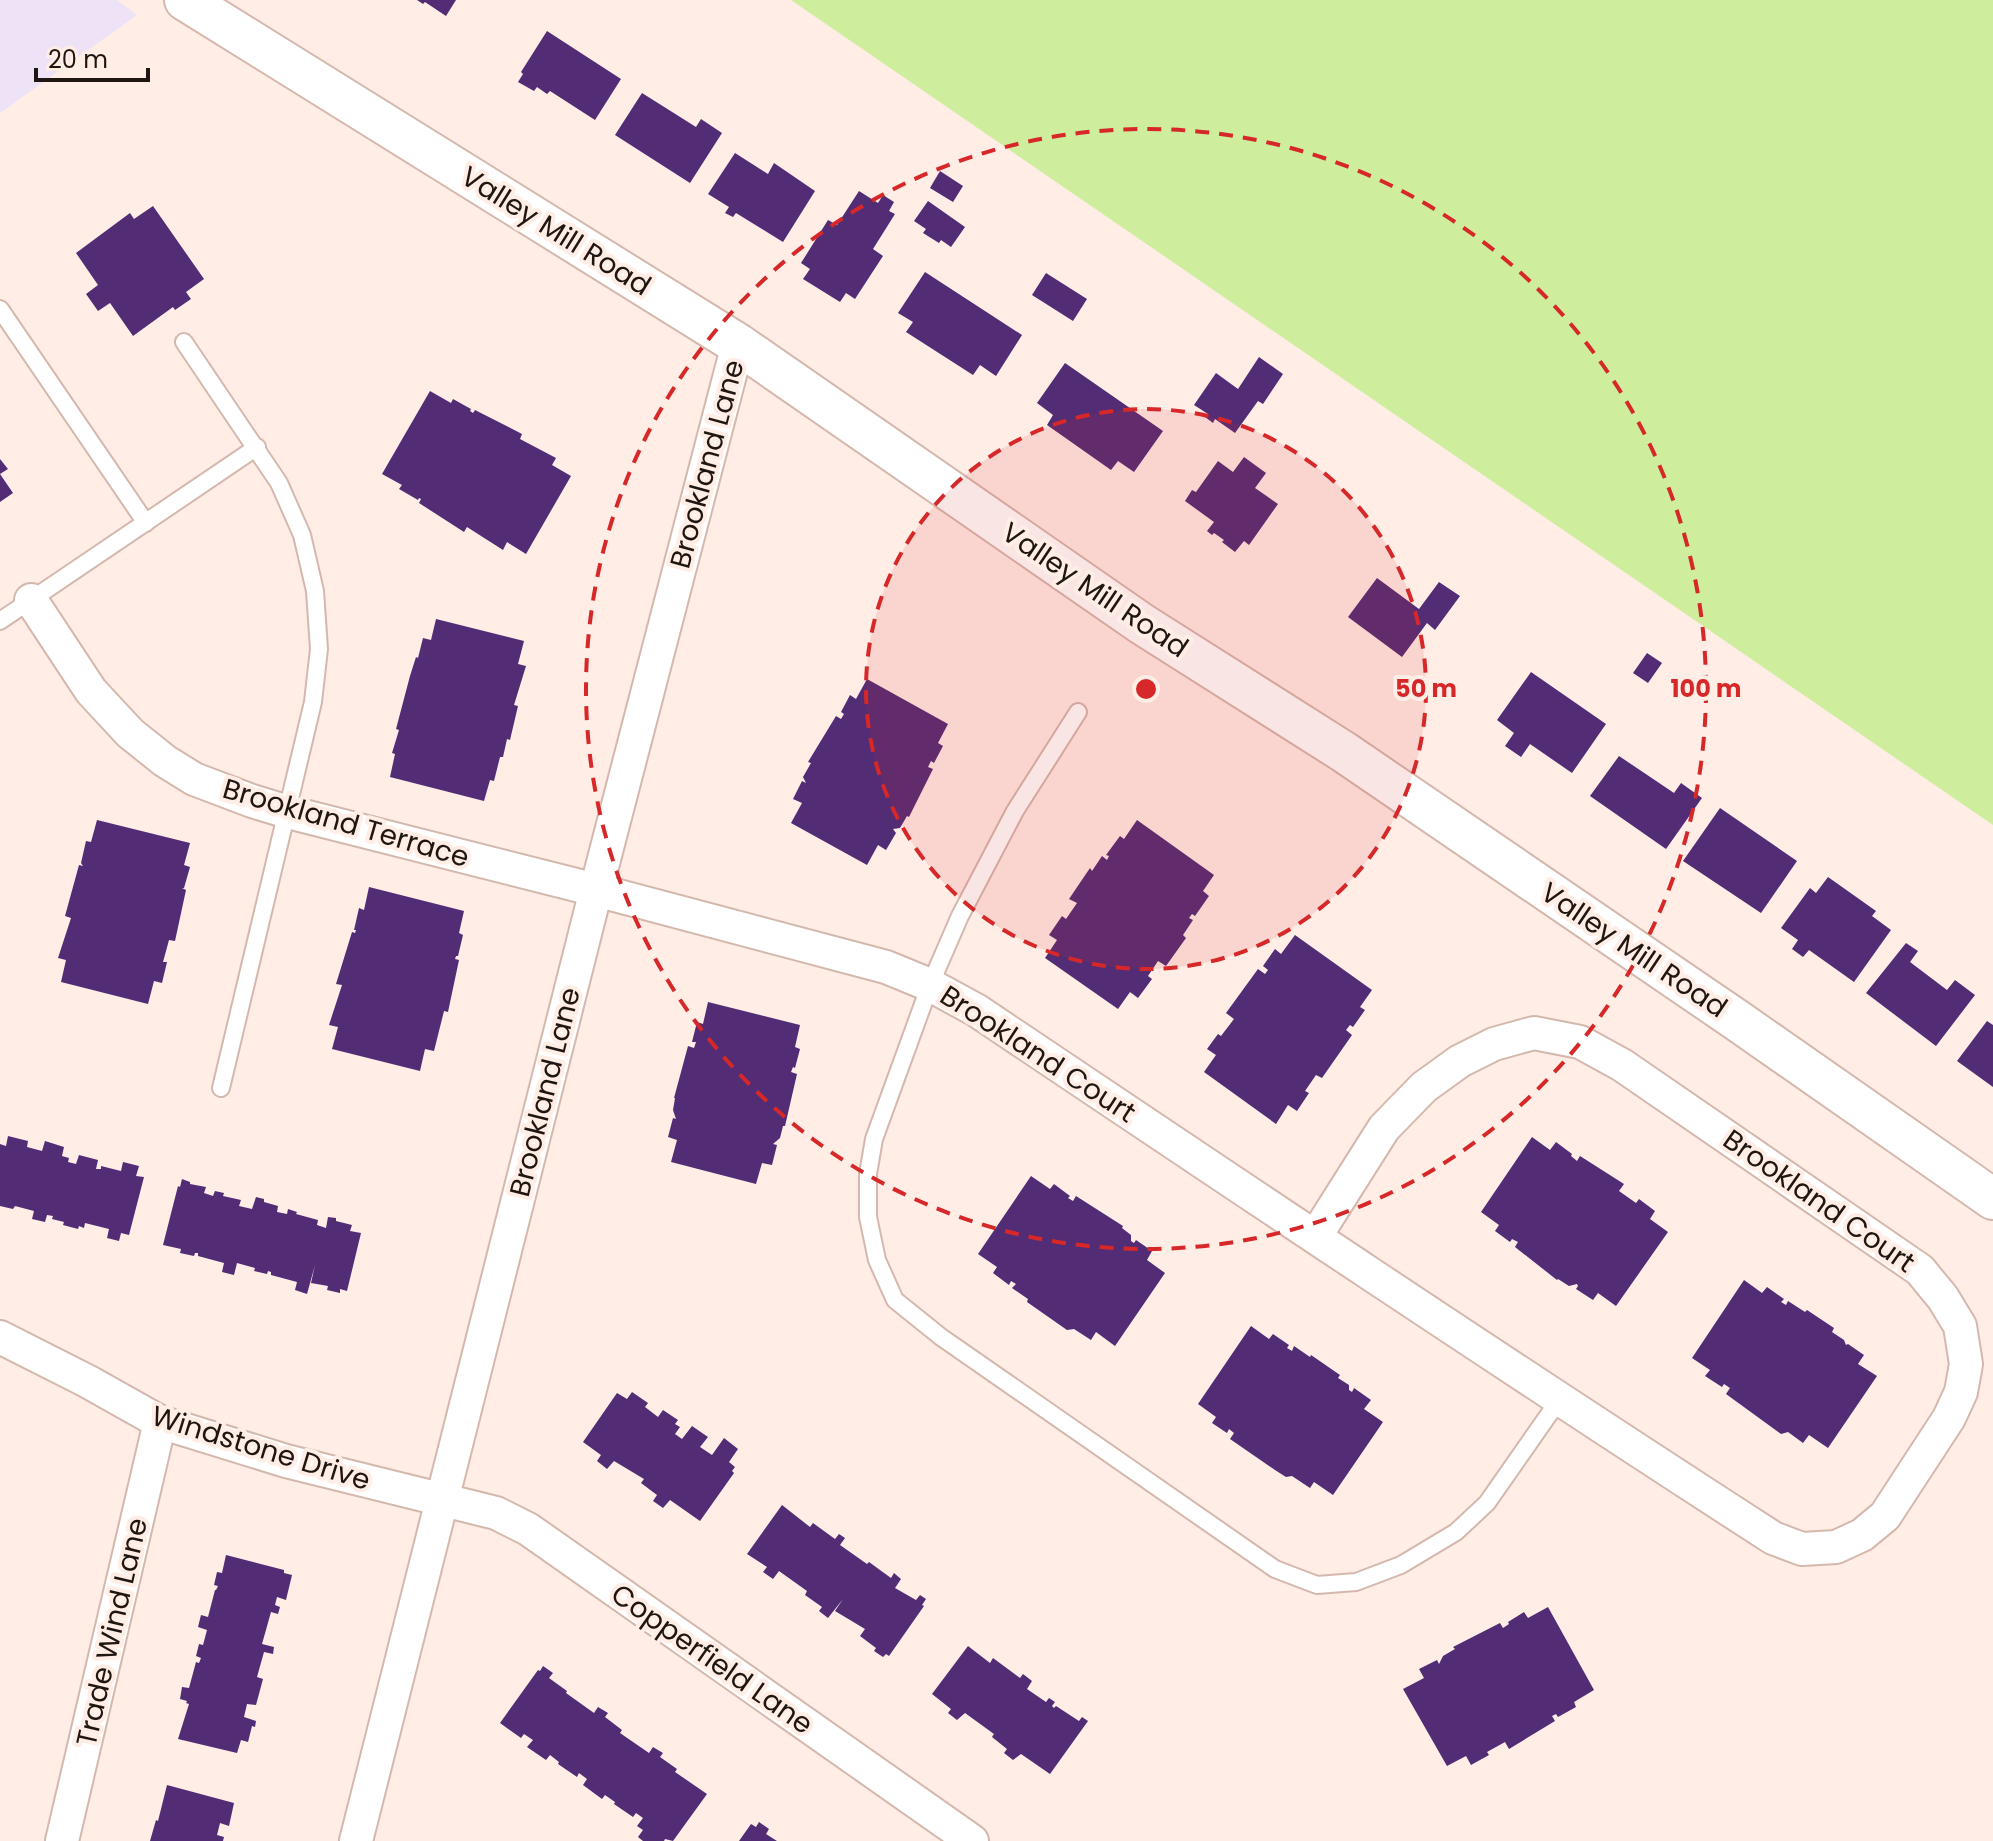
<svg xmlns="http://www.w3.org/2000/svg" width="1993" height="1841" viewBox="0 0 1993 1841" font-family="Poppins,sans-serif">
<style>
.education{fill:#eee2f6}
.green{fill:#cfee9d}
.building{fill:#522c75}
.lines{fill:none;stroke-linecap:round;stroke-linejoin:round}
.service-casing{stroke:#d5b8ad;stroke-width:20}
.minor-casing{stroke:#d5b8ad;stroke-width:36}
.tertiary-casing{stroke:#d5b8ad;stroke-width:44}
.service{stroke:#fff;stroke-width:16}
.minor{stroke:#fff;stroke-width:32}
.tertiary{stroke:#fff;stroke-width:40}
.ring{fill:none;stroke:#d62828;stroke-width:4;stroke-dasharray:14 10}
.labels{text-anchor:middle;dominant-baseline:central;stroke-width:8;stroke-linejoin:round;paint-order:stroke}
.street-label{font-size:28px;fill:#1f1511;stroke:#ffede6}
.centre{fill:#d62828;stroke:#ffede6;stroke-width:4}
.ring-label{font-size:24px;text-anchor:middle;font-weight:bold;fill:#d62828;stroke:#ffede6;stroke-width:8;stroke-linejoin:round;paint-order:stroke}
</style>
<rect width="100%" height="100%" fill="#ffede6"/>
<polygon class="education" points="0,0 117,0 137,15 0,113"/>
<polygon class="green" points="791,0 1993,0 1993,825"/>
<g class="building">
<polygon points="417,0 456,0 446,16 425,2 423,4"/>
<polygon points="547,31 621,79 595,120 550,91 547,94 537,87 534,91 518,82 523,74 521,72"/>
<polygon points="642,93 696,127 701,119 722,133 690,183 615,135"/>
<polygon points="735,153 768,174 774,163 815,191 783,242 736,213 733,217 725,213 729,207 708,194"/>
<polygon points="940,171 963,186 953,202 930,188"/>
<polygon points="859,191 878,203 883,195 894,202 889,211 895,214 873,249 883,256 855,299 846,293 840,302 803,279 810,269 801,263 828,220 837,225"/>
<polygon points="928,201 965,227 951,247 941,240 939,243 923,233 926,229 914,221"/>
<polygon points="153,206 204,279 186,292 191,299 175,310 173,307 133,336 110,303 98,311 86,294 98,285 76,253 130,213 134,219"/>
<polygon points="925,272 1022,335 996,376 980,365 973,375 906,332 913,322 898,313"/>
<polygon points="1046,273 1087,299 1073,321 1032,295"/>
<polygon points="1259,357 1283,374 1263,404 1258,401 1235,433 1215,419 1213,423 1205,417 1208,414 1194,405 1216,373 1238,389"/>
<polygon points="1065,363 1163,431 1134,472 1118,461 1111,470 1047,425 1053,415 1037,403"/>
<polygon points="430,391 451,403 453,399 471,409 470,411 473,413 475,410 522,434 520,439 556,458 552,465 571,476 526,554 507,542 503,550 467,527 464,532 419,503 421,499 419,498 418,500 399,489 402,485 382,474"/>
<polygon points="1244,457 1266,473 1255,488 1278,504 1249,545 1244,541 1235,552 1222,542 1224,540 1214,533 1212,535 1207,531 1214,522 1185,501 1192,490 1196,492 1218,461 1233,472"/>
<polygon points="0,459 8,469 0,474 13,493 0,502"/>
<polygon points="1377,578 1419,609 1439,582 1460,596 1435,630 1427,623 1402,657 1348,617"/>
<polygon points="436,619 524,641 518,664 526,666 514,705 518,706 510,740 507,739 503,757 500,757 494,781 490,780 484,801 390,777 395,754 392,753 399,730 396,729 410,676 416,657 418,658 423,638 431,640"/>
<polygon points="1647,653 1662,663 1648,683 1633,673"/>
<polygon points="1531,672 1606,724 1572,773 1530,744 1521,757 1505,746 1514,733 1497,720"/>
<polygon points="867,679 948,724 938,743 943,746 934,763 931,761 928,767 933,769 909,817 907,816 900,828 893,829 896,833 886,850 878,845 867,865 791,823 802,803 793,799 802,781 806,783 803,777 811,763 808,762 836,716 841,719 844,714 841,712 850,695 856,699"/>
<polygon points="1619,756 1674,793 1681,783 1702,798 1666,849 1590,796"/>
<polygon points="1720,808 1797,861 1761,913 1683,861"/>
<polygon points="97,820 190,843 184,865 190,867 184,888 182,888 186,890 175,941 169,940 163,962 167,962 162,983 154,981 148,1004 61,982 66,960 58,958 71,918 65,916 79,865 83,866 81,863 86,841 91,842"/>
<polygon points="1137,820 1214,875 1203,891 1209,896 1195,916 1192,914 1189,918 1193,920 1183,935 1186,938 1166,966 1158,961 1148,976 1152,979 1138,998 1130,992 1118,1009 1045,958 1057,940 1049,935 1062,916 1066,919 1077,903 1069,899 1090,868 1092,871 1102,856 1107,860 1109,856 1106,855 1120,836 1124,839"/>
<polygon points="1828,877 1876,911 1872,916 1891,930 1854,982 1809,950 1803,957 1792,949 1798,940 1781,928 1810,888 1816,893"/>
<polygon points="369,887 464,911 459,933 463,935 458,956 456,956 455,959 459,960 448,1012 444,1011 434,1051 425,1049 420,1071 332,1049 338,1027 329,1025 342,985 336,984 352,932 355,933 356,930 354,930 359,908 364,910"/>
<polygon points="1295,935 1372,990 1360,1007 1365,1010 1353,1027 1350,1025 1346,1030 1352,1035 1322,1078 1316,1075 1305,1091 1309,1093 1297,1111 1288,1105 1276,1124 1204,1072 1216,1055 1207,1049 1218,1034 1221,1036 1234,1019 1226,1013 1258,969 1265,974 1268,970 1263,966 1275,949 1281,954"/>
<polygon points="1906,943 1918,951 1910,962 1947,990 1955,980 1975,995 1936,1046 1866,993"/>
<polygon points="708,1002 800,1025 795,1047 800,1049 795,1068 793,1067 791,1072 797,1074 785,1126 783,1126 780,1138 773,1144 777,1145 772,1165 762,1163 756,1184 671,1162 677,1140 668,1137 673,1118 676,1119 673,1110 675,1098 674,1098 688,1046 694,1048 696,1042 692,1042 697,1022 703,1024"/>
<polygon points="1987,1021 1993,1025 1993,1087 1957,1061"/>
<polygon points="8,1136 28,1141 27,1147 42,1151 45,1141 64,1147 62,1156 69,1158 68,1162 76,1164 79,1155 98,1160 96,1169 101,1169 101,1166 121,1171 123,1162 139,1166 136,1176 144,1177 129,1235 121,1233 119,1241 107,1238 109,1229 85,1223 84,1228 79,1226 78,1229 63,1225 64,1222 52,1219 53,1216 47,1215 45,1222 32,1219 34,1211 15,1206 13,1209 0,1206 0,1144 6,1146"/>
<polygon points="1532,1137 1550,1150 1556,1142 1572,1154 1571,1156 1577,1161 1580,1156 1624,1184 1619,1191 1636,1203 1639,1199 1655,1211 1650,1219 1668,1232 1616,1306 1598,1293 1593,1300 1576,1289 1578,1286 1577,1284 1569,1286 1558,1279 1557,1280 1515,1247 1518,1242 1512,1239 1510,1242 1495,1231 1499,1225 1481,1212"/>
<polygon points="1031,1176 1050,1189 1054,1184 1070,1196 1068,1198 1073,1201 1076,1196 1123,1226 1122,1228 1131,1235 1131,1241 1134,1243 1136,1240 1152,1251 1147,1260 1165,1273 1115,1346 1096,1332 1091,1340 1074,1329 1067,1330 1027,1302 1028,1299 1012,1288 1016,1284 1011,1281 1009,1285 993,1273 997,1267 978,1254"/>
<polygon points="182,1179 190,1182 190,1184 206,1187 204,1193 213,1196 215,1191 224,1193 223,1196 241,1200 239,1206 252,1209 256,1197 264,1199 264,1202 278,1206 277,1212 287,1214 288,1209 297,1212 296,1214 318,1220 317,1225 326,1228 328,1217 336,1218 336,1221 352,1225 350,1231 361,1233 347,1291 340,1289 340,1293 327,1290 328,1286 311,1283 315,1265 307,1294 295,1290 297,1282 271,1275 271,1272 268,1271 267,1274 254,1271 255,1268 237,1263 234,1275 222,1272 224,1263 198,1256 198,1253 195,1253 194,1256 180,1253 181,1249 163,1245 178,1186 180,1187"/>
<polygon points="1744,1280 1762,1293 1767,1287 1784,1299 1781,1302 1786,1305 1788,1301 1805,1312 1807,1310 1834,1328 1832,1332 1844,1340 1846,1345 1848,1344 1864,1355 1858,1364 1877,1376 1828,1448 1809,1435 1803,1443 1788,1432 1781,1434 1726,1394 1730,1388 1724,1384 1722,1387 1705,1376 1710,1370 1692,1358"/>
<polygon points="1251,1326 1269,1339 1273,1334 1289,1345 1287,1348 1292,1351 1294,1346 1310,1357 1311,1355 1340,1375 1338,1378 1349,1385 1349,1390 1352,1392 1354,1388 1371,1400 1364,1409 1383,1422 1333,1495 1314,1482 1310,1488 1292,1476 1286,1477 1275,1470 1230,1439 1234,1433 1229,1429 1227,1433 1212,1423 1216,1417 1198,1404"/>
<polygon points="632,1392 648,1403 645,1407 658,1417 663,1410 678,1420 675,1424 680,1427 675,1434 682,1439 692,1426 708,1437 700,1447 712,1455 724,1438 738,1449 729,1462 735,1467 732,1471 734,1473 700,1521 670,1500 663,1508 653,1501 657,1495 641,1483 644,1479 614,1461 607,1469 597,1461 601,1455 583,1442 617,1393 627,1399"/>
<polygon points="782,1505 810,1527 813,1523 835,1539 839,1534 845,1538 840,1545 867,1564 869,1562 891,1578 894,1573 901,1579 895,1588 916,1600 920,1595 926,1599 922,1605 924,1606 889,1656 886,1654 883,1657 874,1651 876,1648 860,1636 865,1629 835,1611 843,1599 828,1618 819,1611 822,1607 805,1595 807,1591 779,1571 773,1579 763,1572 767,1567 747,1554"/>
<polygon points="226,1555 284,1570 284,1573 292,1575 286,1600 277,1597 275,1605 280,1607 278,1614 271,1612 262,1644 274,1647 273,1654 264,1652 257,1677 263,1679 256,1705 247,1704 244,1717 256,1721 255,1727 252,1726 248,1742 241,1740 237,1753 178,1739 189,1704 186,1703 187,1701 180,1699 182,1687 189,1688 196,1662 199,1663 201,1658 196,1656 199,1644 203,1645 207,1630 198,1627 201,1615 208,1617 215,1590 216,1590 218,1586 214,1585 217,1572 222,1573"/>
<polygon points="1548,1607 1594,1690 1574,1702 1576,1707 1558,1717 1556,1714 1552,1716 1555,1721 1509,1749 1505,1742 1487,1752 1489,1755 1471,1765 1466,1756 1447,1766 1403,1689 1424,1678 1419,1669 1437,1660 1439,1664 1443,1656 1455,1649 1453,1647 1500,1623 1503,1628 1509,1624 1508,1622 1524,1612 1528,1618"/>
<polygon points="968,1646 990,1663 993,1658 1020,1678 1023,1674 1032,1681 1027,1689 1046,1702 1049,1698 1055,1702 1052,1706 1054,1708 1056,1706 1079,1721 1082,1717 1088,1721 1050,1774 1021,1754 1013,1760 1004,1753 1007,1749 992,1737 994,1734 965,1713 957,1720 948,1713 951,1709 932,1694"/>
<polygon points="543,1666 553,1673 549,1678 567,1691 566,1693 594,1713 598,1707 608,1713 605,1717 622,1730 620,1733 649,1753 653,1747 663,1753 660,1757 677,1769 675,1772 707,1794 673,1841 665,1839 664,1841 643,1841 638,1837 643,1830 637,1826 643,1818 636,1813 633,1817 614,1804 615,1802 605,1795 602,1799 583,1785 587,1779 579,1773 577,1777 558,1764 559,1762 550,1755 546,1760 527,1747 533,1740 524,1734 521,1738 500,1723 538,1670 540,1671"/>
<polygon points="167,1785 234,1803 229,1826 220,1823 217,1835 224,1837 223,1841 150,1841 156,1820 158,1821"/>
<polygon points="759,1822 769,1829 766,1834 777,1841 739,1841 751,1824 756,1827"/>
</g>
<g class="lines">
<defs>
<g id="service">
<polyline points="0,309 146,523"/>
<polyline points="184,342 279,483 302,535 315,591 319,649 313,702 221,1088"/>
<polyline points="0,621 257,447"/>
<polyline points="1078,712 1015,811 960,916 930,985 874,1139 868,1174 868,1217 877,1260 895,1300 941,1337 1275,1569 1317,1585 1356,1582 1401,1565 1456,1532 1487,1503 1559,1400"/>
</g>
<g id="minor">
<path d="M31 600 91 691 130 733 165 761 194 779 252 801 288 812 596 890 886 967 930 985 976 1010C1241 1188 1505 1365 1773 1538L1802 1549 1836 1547 1862 1535 1885 1516 1949 1418 1961 1392 1966 1364 1960 1326 1943 1298 1920 1270 1622 1065 1580 1042 1534 1033 1494 1044 1460 1061 1424 1087 1384 1128 1315 1237"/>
<polyline points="0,1337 87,1381 160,1422 286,1461 496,1513 528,1529 972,1841"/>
<polyline points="62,1841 160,1422"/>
<polyline points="356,1841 596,890 738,344"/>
</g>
<polyline id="tertiary" points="185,0 738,344 1142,624 1344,752 1738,1021 1993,1199"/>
</defs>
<use href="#service" class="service-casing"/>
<use href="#minor" class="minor-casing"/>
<use href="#tertiary" class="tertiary-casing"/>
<use href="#service" class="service"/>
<use href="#minor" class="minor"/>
<use href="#tertiary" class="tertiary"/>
</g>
<circle cx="1146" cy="689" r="280" fill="#d62828" fill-opacity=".12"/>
<g class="ring">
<circle cx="1146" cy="689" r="280"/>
<circle cx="1146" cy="689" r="560"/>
</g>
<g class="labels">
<g class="street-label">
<text transform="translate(556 231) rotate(32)">Valley Mill Road</text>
<text transform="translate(707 464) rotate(-75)">Brookland Lane</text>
<text transform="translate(1095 590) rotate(34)">Valley Mill Road</text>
<text transform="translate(346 823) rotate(16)">Brookland Terrace</text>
<text transform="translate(1634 950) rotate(34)">Valley Mill Road</text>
<text transform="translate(1038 1054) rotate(33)">Brookland Court</text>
<text transform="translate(545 1092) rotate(-76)">Brookland Lane</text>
<text transform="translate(1819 1201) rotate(35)">Brookland Court</text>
<text transform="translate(261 1448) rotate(17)">Windstone Drive</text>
<text transform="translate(112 1632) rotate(-77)">Trade Wind Lane</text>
<text transform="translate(712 1659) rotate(35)">Copperfield Lane</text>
</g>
</g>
<circle cx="1146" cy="689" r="12" class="centre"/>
<g class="ring-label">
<text x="1426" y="697">50 m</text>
<text x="1706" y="697">100 m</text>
</g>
<path d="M36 68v12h112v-12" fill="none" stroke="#1f1511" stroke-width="4"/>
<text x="48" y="68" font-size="24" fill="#1f1511" stroke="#ffede6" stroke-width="6" paint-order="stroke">20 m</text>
</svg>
